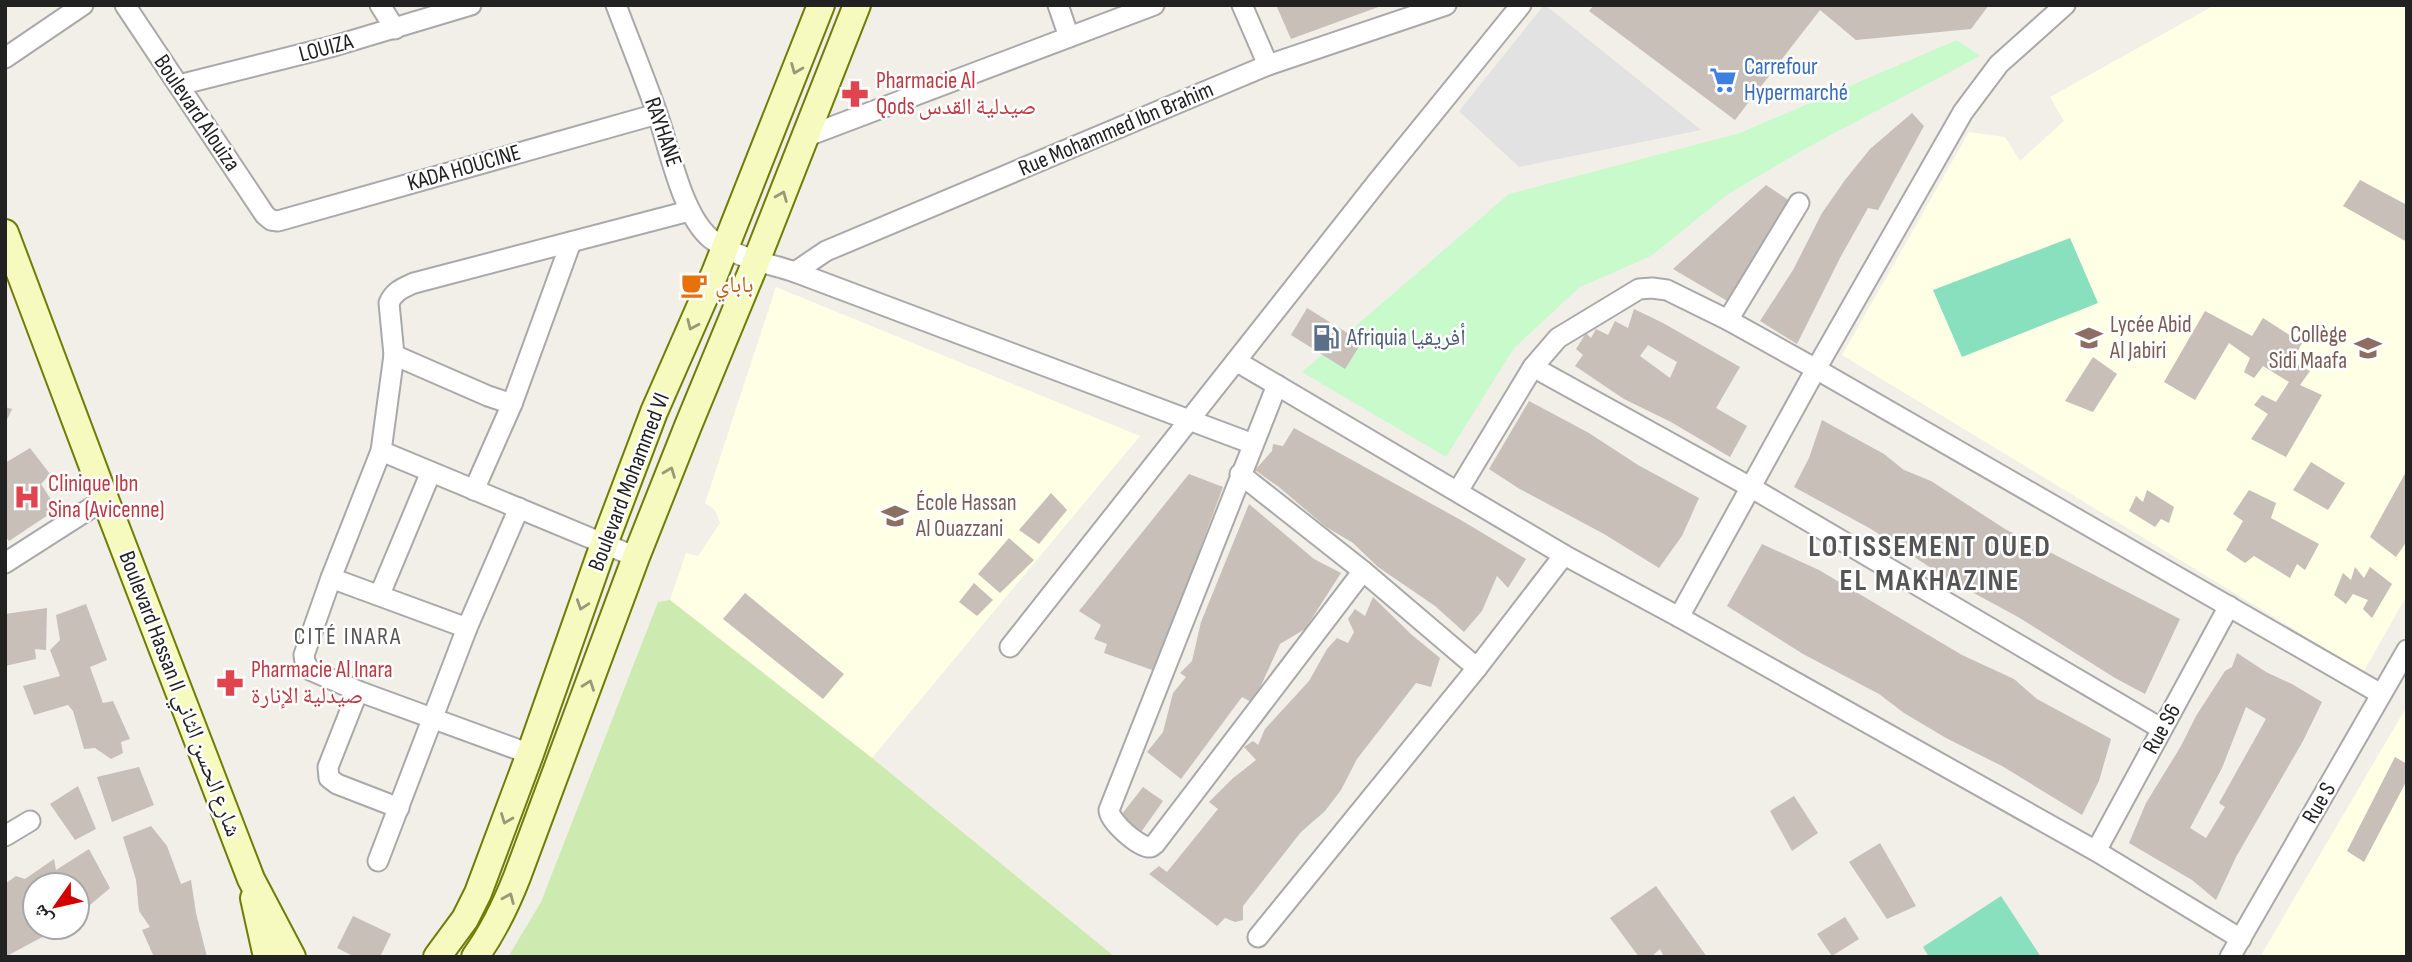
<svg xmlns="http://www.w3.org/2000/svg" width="2412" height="962" viewBox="0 0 2412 962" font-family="'Sofia Sans Condensed','Noto Naskh Arabic',sans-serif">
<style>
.education{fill:#ffffe5}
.grass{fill:#cdebb0}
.park{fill:#c8facc}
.pitch{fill:#88e0be}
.parking{fill:#e2e2e2}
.building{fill:#c7bfb8;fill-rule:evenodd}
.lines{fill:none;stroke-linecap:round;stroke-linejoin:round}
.minor-casing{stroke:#a9a9a9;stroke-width:23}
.secondary-casing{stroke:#707d05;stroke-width:30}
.minor{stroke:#fff;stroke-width:19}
.secondary{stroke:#f7fabf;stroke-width:26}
.oneway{stroke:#979978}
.labels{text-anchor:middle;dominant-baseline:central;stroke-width:5;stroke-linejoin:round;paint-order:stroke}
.street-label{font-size:23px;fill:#222;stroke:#fff}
.shop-label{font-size:23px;fill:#366cbe;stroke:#fff;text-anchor:start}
.health-label{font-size:23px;fill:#be3a42;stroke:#fff;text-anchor:start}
.food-label{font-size:23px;fill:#c56008;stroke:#fff;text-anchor:start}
.education-label{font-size:23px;fill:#785e54;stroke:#fff;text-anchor:start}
.service-label{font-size:23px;fill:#4e5e75;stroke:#fff;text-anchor:start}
.neighbourhood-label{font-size:24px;letter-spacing:2px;fill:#555;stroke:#fff}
.district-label{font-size:30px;font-weight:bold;letter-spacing:2px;fill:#555;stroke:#fff}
</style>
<rect width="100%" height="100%" fill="#f2efe9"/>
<g class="education">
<polygon points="2215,5 2407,5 2407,595 2363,673 2292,628 1842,355 1969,132 2005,137 2020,161 2064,121 2050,97"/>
<polygon points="776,287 1140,436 872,758 670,600 686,553 698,556 720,523 715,510 705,503"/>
<polygon points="2407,706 2407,957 2260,957"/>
</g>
<polygon class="grass" points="670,600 872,758 1115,957 508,957 541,902 658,602"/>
<polygon class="park" points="1957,40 1980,56 1810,146 1728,194 1651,256 1580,287 1514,348 1446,457 1302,372 1509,194 1740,133"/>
<g class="pitch">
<polygon points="2070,238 2098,303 1962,357 1933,290"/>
<polygon points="2001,896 2041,957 1929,957 1923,947"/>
</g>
<polygon class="parking" points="1544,5 1545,5 1701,130 1519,167 1459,111"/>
<g class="building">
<polygon points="1276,5 1381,5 1381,6 1291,39"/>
<polygon points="1594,5 1989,5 1971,29 1856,40 1820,10 1735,120 1589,11"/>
<polygon points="1912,113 1924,126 1878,210 1868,208 1840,258 1797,344 1760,321 1793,270 1822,213 1845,180 1870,149"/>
<polygon points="2360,180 2407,205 2407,242 2343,206"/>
<polygon points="1766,185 1793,203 1729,302 1673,269"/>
<polygon points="1307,308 1362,342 1345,369 1291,335"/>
<path d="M1634 309 1663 323 1740 367 1716 408 1747 426 1730 457 1671 422 1624 399 1575 366 1583 355 1576 349 1586 333 1591 338 1596 329 1608 335 1615 321 1628 328ZM1648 345 1677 362 1670 378 1640 356Z"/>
<polygon points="2205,311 2252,336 2263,318 2302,343 2292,362 2310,371 2300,385 2322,395 2286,457 2251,439 2268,414 2254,405 2262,395 2276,402 2289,382 2263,366 2254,378 2244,372 2250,358 2229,343 2195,400 2164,382"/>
<polygon points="2093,357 2117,374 2093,412 2065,401"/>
<polygon points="1529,401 1589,433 1638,465 1699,498 1682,536 1659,568 1604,534 1518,488 1489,469"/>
<polygon points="5,407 12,409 5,424"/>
<polygon points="1822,420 1884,454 1904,470 1931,481 2005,529 2180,619 2145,694 2115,678 2018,617 1948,579 1871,529 1794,487 1809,458"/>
<polygon points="1294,428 1459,519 1526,559 1508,588 1497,576 1482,611 1464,632 1435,606 1378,567 1353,543 1326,527 1280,488 1255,470 1272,451 1273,444 1283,446"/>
<polygon points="30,448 50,474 41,484 57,509 9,541 5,536 5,463"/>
<polygon points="2311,462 2345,483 2328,510 2293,490"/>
<polygon points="2407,470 2407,541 2396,557 2370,537"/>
<polygon points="1189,474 1223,487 1155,671 1104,653 1107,644 1094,639 1101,625 1079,611"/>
<polygon points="2147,490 2174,507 2169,523 2161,519 2155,527 2129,511 2136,496 2143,502"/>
<polygon points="2249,490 2276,503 2271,518 2319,544 2305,570 2297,564 2290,578 2254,556 2245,563 2226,550 2243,521 2233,514"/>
<polygon points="1051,493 1067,510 1039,544 1019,530"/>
<polygon points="1249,504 1314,559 1341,573 1305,629 1280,644 1253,703 1242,697 1181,779 1147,752 1163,732 1173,693 1186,677 1180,673 1192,661 1201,622"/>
<polygon points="1009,538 1034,560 1000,593 978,574"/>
<polygon points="1762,544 1819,570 1962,655 2014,679 2037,699 2111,739 2099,781 2082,815 2002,766 1946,738 1904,713 1879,694 1803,654 1727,606"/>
<polygon points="2355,567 2364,578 2370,567 2392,584 2372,618 2363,609 2368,600 2353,594 2346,604 2334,595 2343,573 2351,580"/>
<polygon points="974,583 993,600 977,616 959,602"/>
<polygon points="745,593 844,674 823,699 723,619"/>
<polygon points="1373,597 1412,635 1440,658 1431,687 1416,683 1357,759 1341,790 1325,811 1301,832 1243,906 1243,920 1235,922 1225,918 1217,926 1149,874 1159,866 1167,872 1218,809 1209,802 1232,779 1256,760 1244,747 1253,741 1258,745 1265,729 1309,681 1327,649 1337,638 1348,643 1354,632 1348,619 1355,609 1365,616"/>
<polygon points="86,604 107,660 90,667 103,703 113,701 130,739 121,742 123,753 111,759 95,748 84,749 73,711 68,705 34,715 23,686 60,676 50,650 60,640 56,615"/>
<polygon points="47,608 46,650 35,649 36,659 5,666 5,614"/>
<path d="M2237 653 2266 672 2292 684 2322 702 2303 741 2236 857 2216 900 2192 880 2129 843 2146 803 2181 746 2196 716 2225 671 2232 667ZM2246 707 2266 719 2219 803 2225 807 2206 838 2190 828 2222 768Z"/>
<polygon points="2395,757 2407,764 2407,780 2364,862 2347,851"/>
<polygon points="139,767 154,805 112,822 97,777"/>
<polygon points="78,786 96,829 75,840 50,804"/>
<polygon points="1143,787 1163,801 1139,835 1118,819"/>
<polygon points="1794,796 1818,833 1792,851 1770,811"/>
<polygon points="151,826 167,846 181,884 191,880 196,913 207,957 154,957 142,930 150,927 139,911 136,880 123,837"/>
<polygon points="1880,843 1916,906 1887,919 1849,862"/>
<polygon points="89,849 110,888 77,916 77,885 35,885 35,927 61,927 5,957 5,884 16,876 25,879 54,859 56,870"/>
<polygon points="1656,886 1707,957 1664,957 1660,949 1651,957 1639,957 1610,918"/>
<polygon points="353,916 391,934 380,957 355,957 337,948"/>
<polygon points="1845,917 1859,939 1832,956 1817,934"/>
</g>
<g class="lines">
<defs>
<g id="minor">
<polyline points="125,5 265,215 271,220 278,221 657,114"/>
<polyline points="380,5 395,29"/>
<path d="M616 5C630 42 645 79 658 116 670 151 682 214 710 238 733 257 767 263 795 272L1253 444"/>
<polyline points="1058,5 1069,37"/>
<polyline points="1242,5 1268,65"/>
<polyline points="5,58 83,5"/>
<polyline points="179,85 334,46 471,5"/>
<polyline points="805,137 1154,5"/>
<polyline points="795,272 826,251 1268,65 1446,5"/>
<polyline points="1728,320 1799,203"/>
<polyline points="394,355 488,396 512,404"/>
<polyline points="1236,361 1564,555 1679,617 2096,851 2241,939"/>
<path d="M1277 385 1109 810C1109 821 1140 849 1151 847L1155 844 1363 571"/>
<polyline points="381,451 636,557"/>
<polyline points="1240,474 1363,571 1477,668"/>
<polyline points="474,490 512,404 571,242"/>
<polyline points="1458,491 1533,367"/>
<polyline points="5,563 105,499"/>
<polyline points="331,578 467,628"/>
<polyline points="380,594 431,472"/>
<polyline points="1679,617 1816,369 1963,112 1999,64 2065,5"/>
<polyline points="1010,647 1378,181 1521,5"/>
<polyline points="358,691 328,767 329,778 337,784 399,808"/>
<polyline points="2162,729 1752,488 1533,367 1558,338 1639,289 1652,288 1667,290 1728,320 1816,369 2381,694"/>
<path d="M530 754 358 691 310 670 305 662 304 655 331 578 381 451 394 355 389 303C394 291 403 288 414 283L689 211"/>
<polyline points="5,836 30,821"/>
<polyline points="2096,851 2229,606"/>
<polyline points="378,861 467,628 519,508"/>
<polyline points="1258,937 1477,668 1564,555"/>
<polyline points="2230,957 2407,650"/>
</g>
<g id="secondary">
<polyline points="5,233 105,499 251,879 292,957"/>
<polyline points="254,898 267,957"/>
<polyline points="437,957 465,919 478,893 530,754 604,544 654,412 715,273 821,5"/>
<path d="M475 957C493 932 506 905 517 877L636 557 688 426 757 259 857 5"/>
</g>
</defs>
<use href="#minor" class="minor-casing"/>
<use href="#secondary" class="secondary-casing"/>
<use href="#minor" class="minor"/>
<use href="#secondary" class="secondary"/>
</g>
<defs><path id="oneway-chevron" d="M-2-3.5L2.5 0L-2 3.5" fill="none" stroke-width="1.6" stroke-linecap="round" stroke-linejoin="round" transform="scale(1.75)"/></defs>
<g class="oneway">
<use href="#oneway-chevron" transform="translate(796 69) rotate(112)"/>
<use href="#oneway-chevron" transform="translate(782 196) rotate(-68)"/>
<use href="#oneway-chevron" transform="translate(692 325) rotate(114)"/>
<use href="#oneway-chevron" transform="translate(670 472) rotate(-69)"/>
<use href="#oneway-chevron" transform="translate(582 605) rotate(109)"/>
<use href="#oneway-chevron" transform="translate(589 685) rotate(-70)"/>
<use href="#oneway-chevron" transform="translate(506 819) rotate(111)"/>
<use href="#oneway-chevron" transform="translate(509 898) rotate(-67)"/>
</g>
<defs>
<symbol id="supermarket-bare" viewBox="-9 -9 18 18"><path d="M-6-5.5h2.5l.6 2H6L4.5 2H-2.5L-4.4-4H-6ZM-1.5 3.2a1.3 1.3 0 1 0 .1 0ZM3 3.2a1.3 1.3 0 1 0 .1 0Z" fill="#3f7fe0" stroke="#fff" stroke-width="2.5" paint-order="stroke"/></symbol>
<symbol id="pharmacy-bare" viewBox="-9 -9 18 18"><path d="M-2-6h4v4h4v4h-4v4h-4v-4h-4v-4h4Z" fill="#e0444e" stroke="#fff" stroke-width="2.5" paint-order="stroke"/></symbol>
<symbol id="cafe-bare" viewBox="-9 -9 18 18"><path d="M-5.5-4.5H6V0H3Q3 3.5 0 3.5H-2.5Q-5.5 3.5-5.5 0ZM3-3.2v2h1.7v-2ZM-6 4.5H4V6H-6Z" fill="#e8710a" stroke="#fff" stroke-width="2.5" paint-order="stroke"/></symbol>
<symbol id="fuel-bare" viewBox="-9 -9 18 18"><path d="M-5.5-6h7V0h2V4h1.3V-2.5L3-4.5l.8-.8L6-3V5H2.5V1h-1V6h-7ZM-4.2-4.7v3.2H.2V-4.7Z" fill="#5c6f8a" stroke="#fff" stroke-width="2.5" paint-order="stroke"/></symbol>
<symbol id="school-bare" viewBox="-9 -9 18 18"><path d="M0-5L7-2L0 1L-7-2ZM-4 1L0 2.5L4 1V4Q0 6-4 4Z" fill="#8d6e63" stroke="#fff" stroke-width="2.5" paint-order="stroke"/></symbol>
<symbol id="hospital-bare" viewBox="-9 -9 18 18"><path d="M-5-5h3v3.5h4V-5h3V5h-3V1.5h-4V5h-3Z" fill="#e0444e" stroke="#fff" stroke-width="2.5" paint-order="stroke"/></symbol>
</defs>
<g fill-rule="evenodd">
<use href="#supermarket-bare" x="1704" y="61" width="38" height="38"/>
<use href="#pharmacy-bare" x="836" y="75" width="38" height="38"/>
<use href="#cafe-bare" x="675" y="266" width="38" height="38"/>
<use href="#fuel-bare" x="1307" y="319" width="38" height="38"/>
<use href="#school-bare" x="2070" y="319" width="38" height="38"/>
<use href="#school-bare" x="2349" y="329" width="38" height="38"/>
<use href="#hospital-bare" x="8" y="478" width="38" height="38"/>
<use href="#school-bare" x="876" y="497" width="38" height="38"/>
<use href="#pharmacy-bare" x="211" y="664" width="38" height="38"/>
</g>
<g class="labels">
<g class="street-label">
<text transform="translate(326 48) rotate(-15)">LOUIZA</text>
<text transform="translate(197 113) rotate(56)">Boulevard Alouiza</text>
<text transform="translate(1116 129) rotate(-23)">Rue Mohammed Ibn Brahim</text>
<text transform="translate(663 132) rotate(71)">RAYHANE</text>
<text transform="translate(464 168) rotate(-16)">KADA HOUCINE</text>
<text transform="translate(629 482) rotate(-69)">Boulevard Mohammed VI</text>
<text transform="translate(180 694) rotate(69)">Boulevard Hassan II شارع الحسن الثاني</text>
<text transform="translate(2162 729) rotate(-61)">Rue S6</text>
<text transform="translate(2319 803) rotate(-60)">Rue S</text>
</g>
<g class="shop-label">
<text x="1744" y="67">Carrefour<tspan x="1744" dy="26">Hypermarché</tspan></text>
</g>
<g class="health-label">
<text x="876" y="81">Pharmacie Al<tspan x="876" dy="26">Qods صيدلية القدس</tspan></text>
<text x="48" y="484">Clinique Ibn<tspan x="48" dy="26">Sina (Avicenne)</tspan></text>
<text x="251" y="670">Pharmacie Al Inara<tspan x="251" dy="26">صيدلية الإنارة</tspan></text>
</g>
<g class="food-label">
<text x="715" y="285">باباي</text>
</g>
<g class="education-label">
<text x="2110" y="325">Lycée Abid<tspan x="2110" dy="26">Al Jabiri</tspan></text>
<text x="2347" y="335" text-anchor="end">Collège<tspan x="2347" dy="26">Sidi Maafa</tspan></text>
<text x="916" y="503">École Hassan<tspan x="916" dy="26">Al Ouazzani</tspan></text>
</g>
<g class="service-label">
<text x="1347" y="338">Afriquia أفريقيا</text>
</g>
<g class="neighbourhood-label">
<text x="348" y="636">CITÉ INARA</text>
</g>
<g class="district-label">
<text x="1930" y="547">LOTISSEMENT OUED<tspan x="1930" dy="34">EL MAKHAZINE</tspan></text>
</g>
</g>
<rect width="2412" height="962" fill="none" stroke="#222222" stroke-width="14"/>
<g transform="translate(56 906) rotate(236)"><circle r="33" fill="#ffffff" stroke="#a7a7a7" stroke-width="2"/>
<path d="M0-5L12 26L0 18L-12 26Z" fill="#d40000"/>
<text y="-10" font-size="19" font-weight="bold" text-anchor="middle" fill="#222222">ش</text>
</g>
</svg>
